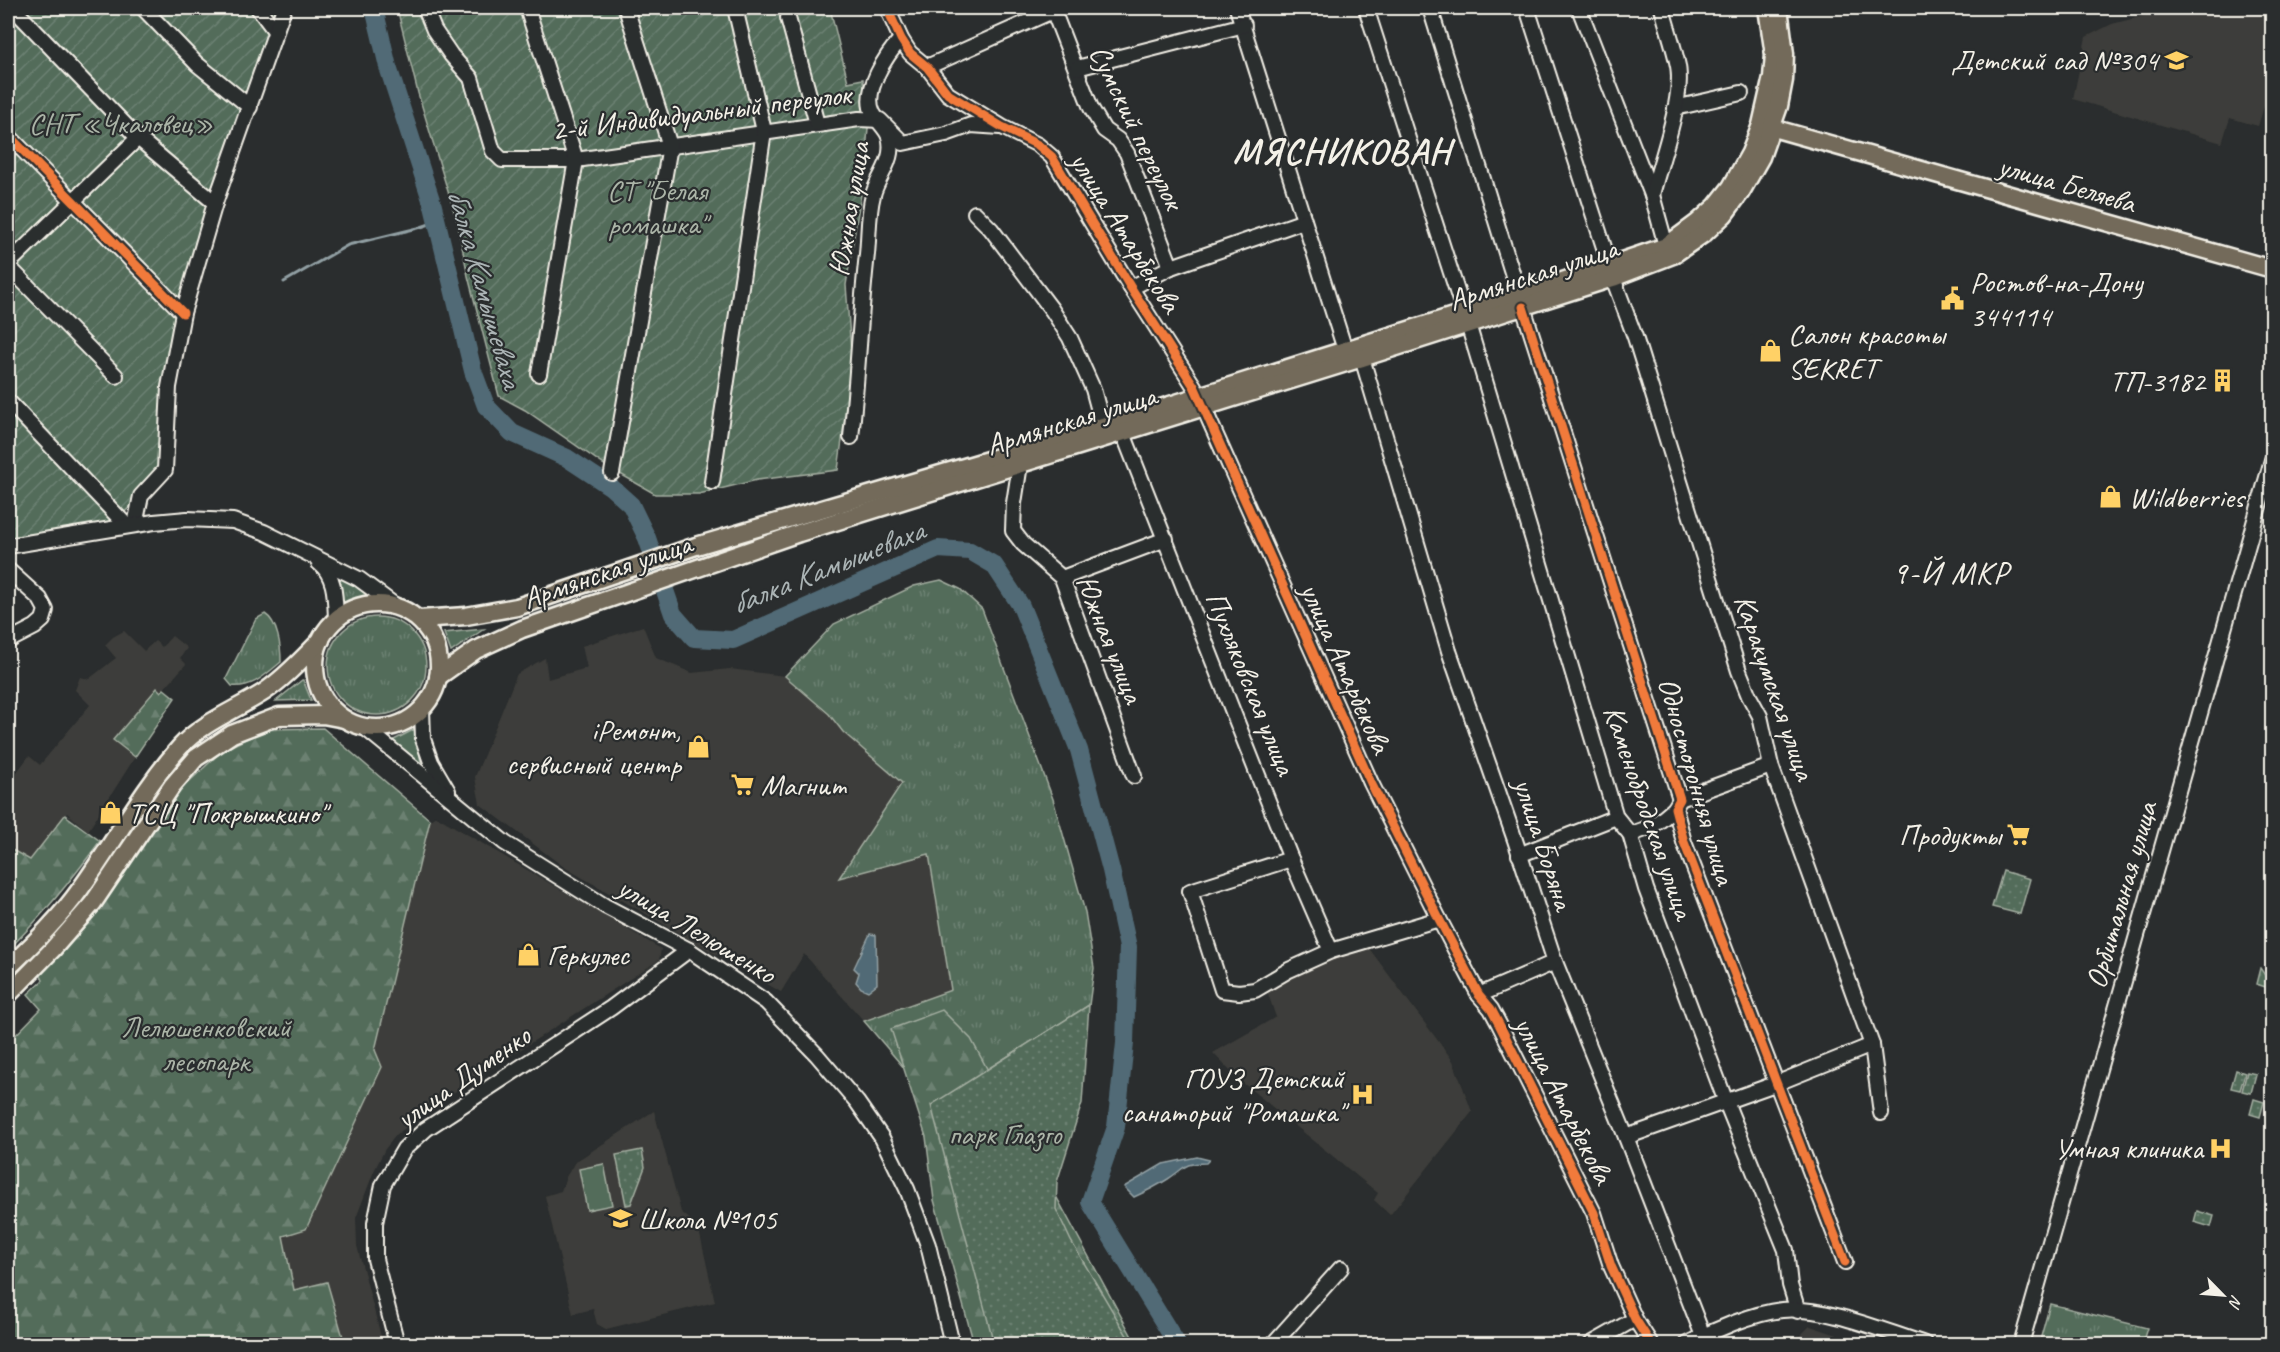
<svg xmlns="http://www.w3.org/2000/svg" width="2280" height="1352" viewBox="0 0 2280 1352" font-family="Caveat,sans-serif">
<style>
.built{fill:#3e3e3a}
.grass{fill:url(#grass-tufts);stroke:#a4aea1;stroke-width:1.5}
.forest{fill:url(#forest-firs);stroke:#a4aea1;stroke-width:1.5}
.park{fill:url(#park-dots);stroke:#a4aea1;stroke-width:1.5}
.garden{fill:url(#garden-furrows);stroke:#a4aea1;stroke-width:1.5}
.pitch{fill:#536c5a;stroke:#a4aea1;stroke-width:1.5}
.water{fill:#516a76;stroke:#92a0a4;stroke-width:1.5}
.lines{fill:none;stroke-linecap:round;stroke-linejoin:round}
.stream{stroke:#92a0a4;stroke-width:3}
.river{stroke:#516a76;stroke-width:18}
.minor-casing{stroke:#f4f1e8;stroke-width:18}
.major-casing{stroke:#f4f1e8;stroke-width:21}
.minor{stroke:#2a2d2e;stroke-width:14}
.major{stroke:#736b5a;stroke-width:16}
.cycleway-casing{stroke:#2a2d2e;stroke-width:13}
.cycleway{stroke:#f17a3a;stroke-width:9}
.labels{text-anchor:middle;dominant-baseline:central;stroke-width:4.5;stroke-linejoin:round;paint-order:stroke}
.poi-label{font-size:30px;fill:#f4f1e8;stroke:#2a2d2e;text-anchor:start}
.street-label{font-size:30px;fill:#f4f1e8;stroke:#2a2d2e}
.park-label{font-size:30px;fill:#acb5a8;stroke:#2a2d2e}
.water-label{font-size:32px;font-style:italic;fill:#abb4b5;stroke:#2a2d2e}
.neighbourhood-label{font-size:32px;letter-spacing:1.5px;fill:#f4f1e8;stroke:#2a2d2e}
.district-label{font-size:36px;font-weight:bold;letter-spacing:1.5px;fill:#f4f1e8;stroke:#2a2d2e}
</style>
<defs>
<pattern id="grass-tufts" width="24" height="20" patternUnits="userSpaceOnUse" patternTransform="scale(1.5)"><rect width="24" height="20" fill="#536c5a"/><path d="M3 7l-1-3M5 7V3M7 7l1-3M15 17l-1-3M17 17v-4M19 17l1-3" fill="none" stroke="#6c8172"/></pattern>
<pattern id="forest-firs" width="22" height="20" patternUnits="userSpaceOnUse" patternTransform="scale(1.5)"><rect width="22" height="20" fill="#536c5a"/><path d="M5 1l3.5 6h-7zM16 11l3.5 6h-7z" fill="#6c8172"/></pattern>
<pattern id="park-dots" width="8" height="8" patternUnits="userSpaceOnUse" patternTransform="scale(1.5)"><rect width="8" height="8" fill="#536c5a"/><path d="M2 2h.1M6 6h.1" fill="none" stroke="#6c8172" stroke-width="1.8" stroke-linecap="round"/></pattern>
<pattern id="garden-furrows" width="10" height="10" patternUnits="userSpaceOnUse" patternTransform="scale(1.5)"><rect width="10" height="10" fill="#536c5a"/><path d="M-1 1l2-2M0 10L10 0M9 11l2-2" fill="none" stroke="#6c8172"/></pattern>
</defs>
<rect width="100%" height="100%" fill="#2a2d2e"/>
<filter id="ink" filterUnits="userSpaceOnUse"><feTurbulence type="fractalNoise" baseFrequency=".0167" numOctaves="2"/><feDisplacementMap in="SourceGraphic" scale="12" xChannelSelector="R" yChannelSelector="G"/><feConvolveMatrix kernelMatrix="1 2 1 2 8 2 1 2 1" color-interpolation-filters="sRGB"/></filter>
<g filter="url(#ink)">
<g class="built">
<polygon points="2175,8 2272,8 2272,80 2258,126 2230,118 2222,143 2073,99 2086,37 2112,24"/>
<polygon points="643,626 656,658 692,673 730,669 785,676 829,714 843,732 902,783 840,878 929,853 951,990 864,1021 804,954 781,992 564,867 480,804 475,777 517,674 545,658 548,679 587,668 582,646"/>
<polygon points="124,631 144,651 155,641 162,647 172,636 187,648 180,658 186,664 161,692 157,688 113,740 135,757 88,831 67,813 30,860 8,847 8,784 29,756 40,765 90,705 75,690 80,677 89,679 116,658 105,645 113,637"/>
<polygon points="436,816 661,949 659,960 439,1102 396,1135 385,1149 374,1171 356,1218 357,1246 383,1344 345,1344 327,1282 294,1290 283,1236 306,1228 381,1068 375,1050 430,820"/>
<polygon points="1368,947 1453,1061 1472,1112 1390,1215 1374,1200 1378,1193 1237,1078 1213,1053 1276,1017 1266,988 1277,979"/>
<polygon points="654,1111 681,1212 698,1226 715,1302 606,1329 597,1324 593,1309 573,1314 545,1196 561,1191 566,1177 575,1162"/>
<polygon points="1810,1326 1831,1333 1867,1344 1797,1344 1799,1337"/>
</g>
<g class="grass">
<polygon points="331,566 375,594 341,608"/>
<polygon points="941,580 960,589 982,609 1053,799 1085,912 1094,968 1089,1005 934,1103 864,1021 951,990 929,854 839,878 902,783 843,732 829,714 785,676 834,624 914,586"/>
<path d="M265 614C278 622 281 647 281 662 265 675 253 688 232 686L226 679 256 619Z"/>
<circle cx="377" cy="666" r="49"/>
<polygon points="484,629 451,652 444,633"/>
<polygon points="303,680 311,700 276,701 302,680"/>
<polygon points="415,729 422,768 392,741"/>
<polygon points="2050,1304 2147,1328 2142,1344 2039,1344"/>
</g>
<g class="forest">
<polygon points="157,688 161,692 164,689 175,698 135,757 113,740"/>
<polygon points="323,728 430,820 375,1050 382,1067 306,1229 283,1236 294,1290 327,1282 345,1344 8,1344 8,1043 41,1009 28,994 43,980 40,974 76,936 179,791 223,750 267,729"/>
<path d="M65 815 100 841C71 881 43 915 8 950V851L9 848 30 860Z"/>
<polygon points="942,1010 971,1039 1136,1344 974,1344 934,1200 926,1137 891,1029"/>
</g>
<g class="park">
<polygon points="2003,871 2030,879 2020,914 1992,907"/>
<polygon points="2260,968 2272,985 2272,989 2256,984"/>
<polygon points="1089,1005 1082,1103 1057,1182 1056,1209 1071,1241 1132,1344 994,1344 931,1105"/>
<polygon points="2236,1070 2245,1073 2240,1090 2231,1088"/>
<polygon points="2247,1072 2256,1074 2251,1093 2242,1091"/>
<polygon points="2254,1099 2264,1102 2260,1117 2250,1114"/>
<polygon points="642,1150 645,1167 631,1204 626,1205 616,1155"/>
<polygon points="2197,1211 2214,1216 2211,1227 2194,1222"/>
</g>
<g class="garden">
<polygon points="8,8 284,8 177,319 161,475 116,521 13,548 8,547"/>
<polygon points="397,8 830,8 848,82 863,79 868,128 864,176 846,285 852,365 838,470 757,480 699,494 655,494 603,464 525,410 499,396 468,276 457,221 418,93"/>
</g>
<polygon class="pitch" points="604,1164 612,1205 587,1210 579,1169"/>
<g class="water">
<polygon points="870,934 876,935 877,984 868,991 861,988 856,982 859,973 854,968"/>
<path d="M1197 1157 1209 1160 1206 1163C1183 1163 1185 1168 1168 1179 1157 1186 1145 1192 1134 1197L1124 1187 1163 1164Z"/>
</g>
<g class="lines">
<polyline class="stream" points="284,282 348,245 418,228 436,222"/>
<polyline class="river" points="374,8 388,67 433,206 473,371 486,406 512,433 567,458 611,487 631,505 647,538 673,614 694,638 733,640 938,549 970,551 994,565 1021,606 1079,750 1111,870 1128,947 1125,1043 1116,1127 1090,1202 1177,1344"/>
<defs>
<g id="minor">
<polyline points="13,8 138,138 215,203"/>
<polyline points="143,8 197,64 250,107"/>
<polyline points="258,8 276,32"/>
<polyline points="425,8 434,30 451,55 471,78 493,151 502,160 576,160 859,119 880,120 903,143 946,134 971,125 1000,127"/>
<polyline points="527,8 576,160 539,374"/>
<polyline points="887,8 901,39 910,53 927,67 948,94 1002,127 1038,145 1052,157 1131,288 1194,386 1371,783 1439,919 1479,995 1491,1009 1499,1024 1594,1213 1611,1266 1635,1319 1651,1344"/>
<polyline points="1237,8 1345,350"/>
<polyline points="1366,8 1464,313"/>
<polyline points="1430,8 1519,295"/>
<polyline points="1527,8 1610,266"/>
<polyline points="1579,8 1652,195 1666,246"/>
<polyline points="1053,10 1091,108 1104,130 1118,140 1127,153 1171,267"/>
<polyline points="788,18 817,124"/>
<polyline points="927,67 1059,8"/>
<polyline points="1077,68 1244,25"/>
<polyline points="1675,108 1741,93"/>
<polyline points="8,135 183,313"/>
<path d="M1652 195C1660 162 1684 99 1678 66 1674 47 1667 27 1662 8"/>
<polyline points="975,213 991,229 1052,310 1070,338 1093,389 1103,426"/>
<polyline points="8,264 138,138"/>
<polyline points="8,266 116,376"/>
<polyline points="1613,278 1635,337 1739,671 1749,696 1760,716 1771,766 1872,1045 1881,1113"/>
<polyline points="1131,288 1171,267 1304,221"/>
<polyline points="1523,307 1680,799 1675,808 1684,842 1845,1262"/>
<polyline points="1468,324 1616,817 1630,834 1646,889 1726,1102 1786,1250 1790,1285 1798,1311"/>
<polyline points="1362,358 1449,651 1515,840 1555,962 1626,1137 1703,1336"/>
<polyline points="8,401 127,526"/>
<polyline points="1123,433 1291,859 1331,951"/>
<path d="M851 437C858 376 860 315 867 254 869 235 868 214 873 195 876 181 888 168 890 153 893 131 882 129 873 113 862 91 887 54 901 39"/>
<polyline points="1018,465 1019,471 1014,503 1013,531 1023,544 1062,578 1134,776"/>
<polyline points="612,473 670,146 626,8"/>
<polyline points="712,482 764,131 735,8"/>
<polyline points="135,525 141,496 165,470 169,387 183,313 215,203 284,8"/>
<polyline points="8,546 154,522 187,519 233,521 264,532 359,579 397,607"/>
<path d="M319 563C336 576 335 599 336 619"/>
<polyline points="8,570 40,599 46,610 43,620 35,627 8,641"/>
<polyline points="1062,578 1166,539"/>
<polyline points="422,708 423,739 431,762 448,791"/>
<polyline points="364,727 505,843 605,906 689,950 766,1002 817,1055 857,1102 882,1138 907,1189 928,1245 952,1344"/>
<polyline points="1680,799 1771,766"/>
<path d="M1630 834C1650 829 1660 822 1675 808"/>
<polyline points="1519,855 1616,817"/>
<polyline points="1291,859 1190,891 1222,990 1239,992 1255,990 1289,970 1331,951 1439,919"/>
<polyline points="1479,995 1555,962"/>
<polyline points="1626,1137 1775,1084 1872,1045"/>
<polyline points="397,1344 375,1259 375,1223 383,1185 404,1149 426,1129 611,1008 689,950"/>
<polyline points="1273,1344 1341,1268"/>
<polyline points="1591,1344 1635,1319"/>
<path d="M1687 1344C1712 1331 1753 1313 1782 1310 1825 1306 1883 1331 1925 1344"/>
<polyline points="2021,1344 2272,460"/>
</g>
<g id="major">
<polyline points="1762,125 2272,269"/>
<circle cx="377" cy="666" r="62"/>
<polyline points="419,619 466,616 517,607 696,546 1103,426 1533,291 1666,246 1697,223 1716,206 1731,187 1750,153 1761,125 1772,77 1774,55 1767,8"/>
<polyline points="438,677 476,650 522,629 799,533 1362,358 1613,278 1673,255 1705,233 1724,215 1741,192 1761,157 1779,106 1784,80 1785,54 1779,8"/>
<path d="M8 968C34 943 60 918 81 888 115 841 142 790 180 747 203 722 236 710 264 692 285 678 303 658 321 640"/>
<polyline points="8,995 52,950 93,903 172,786 196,758 232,734 279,716 323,715 344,719"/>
</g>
</defs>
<use href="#minor" class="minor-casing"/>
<use href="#major" class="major-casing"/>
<use href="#minor" class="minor"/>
<use href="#major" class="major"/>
<defs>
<g id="cycleway">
<polyline points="887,8 901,39 910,53 927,67 948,94 1002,127 1038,145 1052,157 1131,288 1194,386 1371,783 1439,919 1479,995 1491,1009 1499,1024 1594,1213 1611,1266 1635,1319 1651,1344"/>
<polyline points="8,135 183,313"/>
<polyline points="1523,307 1680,799 1675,808 1684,842 1845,1262"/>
</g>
</defs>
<use href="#cycleway" class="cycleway-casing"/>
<use href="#cycleway" class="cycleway"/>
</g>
</g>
<defs>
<symbol id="school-bare" viewBox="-9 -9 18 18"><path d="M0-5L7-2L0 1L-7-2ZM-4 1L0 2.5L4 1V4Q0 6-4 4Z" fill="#ffd166" stroke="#2a2d2e" stroke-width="2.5" paint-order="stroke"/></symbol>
<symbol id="civic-bare" viewBox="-9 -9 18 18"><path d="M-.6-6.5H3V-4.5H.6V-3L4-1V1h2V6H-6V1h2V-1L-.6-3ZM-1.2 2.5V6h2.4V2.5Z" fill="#ffd166" stroke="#2a2d2e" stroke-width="2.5" paint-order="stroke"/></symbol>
<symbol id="shop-bare" viewBox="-9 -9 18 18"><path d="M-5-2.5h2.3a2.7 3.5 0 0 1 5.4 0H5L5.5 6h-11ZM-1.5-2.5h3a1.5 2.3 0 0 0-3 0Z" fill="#ffd166" stroke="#2a2d2e" stroke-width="2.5" paint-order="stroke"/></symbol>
<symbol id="building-bare" viewBox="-9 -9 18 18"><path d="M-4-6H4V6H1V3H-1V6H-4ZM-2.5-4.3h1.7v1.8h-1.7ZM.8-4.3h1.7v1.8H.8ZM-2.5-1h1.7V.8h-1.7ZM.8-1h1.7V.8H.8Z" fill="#ffd166" stroke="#2a2d2e" stroke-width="2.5" paint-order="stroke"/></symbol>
<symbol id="supermarket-bare" viewBox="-9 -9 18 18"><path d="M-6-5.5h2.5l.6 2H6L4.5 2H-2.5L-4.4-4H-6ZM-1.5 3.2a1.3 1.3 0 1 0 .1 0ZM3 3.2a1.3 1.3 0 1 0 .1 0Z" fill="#ffd166" stroke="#2a2d2e" stroke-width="2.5" paint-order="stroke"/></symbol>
<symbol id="hospital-bare" viewBox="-9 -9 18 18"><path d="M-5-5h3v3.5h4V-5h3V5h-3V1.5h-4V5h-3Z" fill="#ffd166" stroke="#2a2d2e" stroke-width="2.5" paint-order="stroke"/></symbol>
</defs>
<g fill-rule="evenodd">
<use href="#school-bare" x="2160" y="44" width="33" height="33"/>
<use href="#civic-bare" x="1936" y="282" width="33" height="33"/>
<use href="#shop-bare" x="1754" y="334" width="33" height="33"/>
<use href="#building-bare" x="2206" y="364" width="33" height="33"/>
<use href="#shop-bare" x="2094" y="480" width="33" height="33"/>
<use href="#shop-bare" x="682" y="730" width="33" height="33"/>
<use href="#supermarket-bare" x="726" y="768" width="33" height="33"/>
<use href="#shop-bare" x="94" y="796" width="33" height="33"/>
<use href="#supermarket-bare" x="2002" y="818" width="33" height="33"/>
<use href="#shop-bare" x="512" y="938" width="33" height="33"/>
<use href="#hospital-bare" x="1346" y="1078" width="33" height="33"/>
<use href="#hospital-bare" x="2204" y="1132" width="33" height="33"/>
<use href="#school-bare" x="604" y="1202" width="33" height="33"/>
</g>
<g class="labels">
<g class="poi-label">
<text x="2158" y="60" text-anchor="end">Детский сад №304</text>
<text x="1970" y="282">Ростов-на-Дону<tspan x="1970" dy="34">344114</tspan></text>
<text x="1788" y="334">Салон красоты<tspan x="1788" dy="34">SEKRET</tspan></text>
<text x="2205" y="381" text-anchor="end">ТП-3182</text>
<text x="2129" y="497">Wildberries</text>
<text x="681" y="730" text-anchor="end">iРемонт,<tspan x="681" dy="34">сервисный центр</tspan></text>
<text x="761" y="785">Магнит</text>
<text x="128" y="813">ТСЦ "Покрышкино"</text>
<text x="2001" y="835" text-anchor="end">Продукты</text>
<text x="547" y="955">Геркулес</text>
<text x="1344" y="1078" text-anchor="end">ГОУЗ Детский<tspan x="1344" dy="34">санаторий "Ромашка"</tspan></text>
<text x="2203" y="1148" text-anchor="end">Умная клиника</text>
<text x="638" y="1219">Школа №105</text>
</g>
<g class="street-label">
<text transform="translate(701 112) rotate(-7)">2-й Индивидуальный переулок</text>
<text transform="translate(1137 127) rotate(64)">Сумский переулок</text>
<text transform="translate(2067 184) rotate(16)">улица Беляева</text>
<text transform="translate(849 209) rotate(-81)">Южная улица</text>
<text transform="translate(1126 232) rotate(58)">улица Атарбекова</text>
<text transform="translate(1533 274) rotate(-18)">Армянская улица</text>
<text transform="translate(1071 420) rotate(-17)">Армянская улица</text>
<text transform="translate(607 571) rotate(-19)">Армянская улица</text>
<text transform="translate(1110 639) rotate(68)">Южная улица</text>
<text transform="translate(1346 668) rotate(66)">улица Атарбекова</text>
<text transform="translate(1251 683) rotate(68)">Пухляковская улица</text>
<text transform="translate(1775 687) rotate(71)">Каракумская улица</text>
<text transform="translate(1697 781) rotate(74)">Односторонняя улица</text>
<text transform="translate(1649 812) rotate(71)">Каменобродская улица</text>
<text transform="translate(1544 844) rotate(72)">улица Боряна</text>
<text transform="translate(2121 895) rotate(-74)">Орбитальная улица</text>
<text transform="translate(697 930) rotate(31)">улица Лелюшенко</text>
<text transform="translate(463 1077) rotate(-35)">улица Думенко</text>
<text transform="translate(1564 1100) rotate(63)">улица Атарбекова</text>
</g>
<g class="park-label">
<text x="121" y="123">СНТ «Чкаловец»</text>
<text x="657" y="190">СТ "Белая<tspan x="657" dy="34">ромашка"</tspan></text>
<text x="206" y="1027">Лелюшенковский<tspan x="206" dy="34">лесопарк</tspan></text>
<text x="1005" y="1134">парк Глазго</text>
</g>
<g class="water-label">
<text transform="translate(485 288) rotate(74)">балка Камышеваха</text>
<text transform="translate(827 567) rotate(-22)">балка Камышеваха</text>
</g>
<g class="neighbourhood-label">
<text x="1951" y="572">9-Й МКР</text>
</g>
<g class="district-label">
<text x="1342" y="151">МЯСНИКОВАН</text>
</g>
</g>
<rect width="2280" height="1352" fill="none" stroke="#2a2d2e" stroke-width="30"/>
<rect x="15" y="15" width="2250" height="1322" fill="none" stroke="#f4f1e8" stroke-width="2" filter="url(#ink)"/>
<g transform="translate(2223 1295) rotate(115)" stroke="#2a2d2e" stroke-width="4.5" paint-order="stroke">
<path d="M0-4.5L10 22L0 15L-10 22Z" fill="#f4f1e8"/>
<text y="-9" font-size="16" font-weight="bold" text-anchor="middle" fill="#f4f1e8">N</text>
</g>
</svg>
